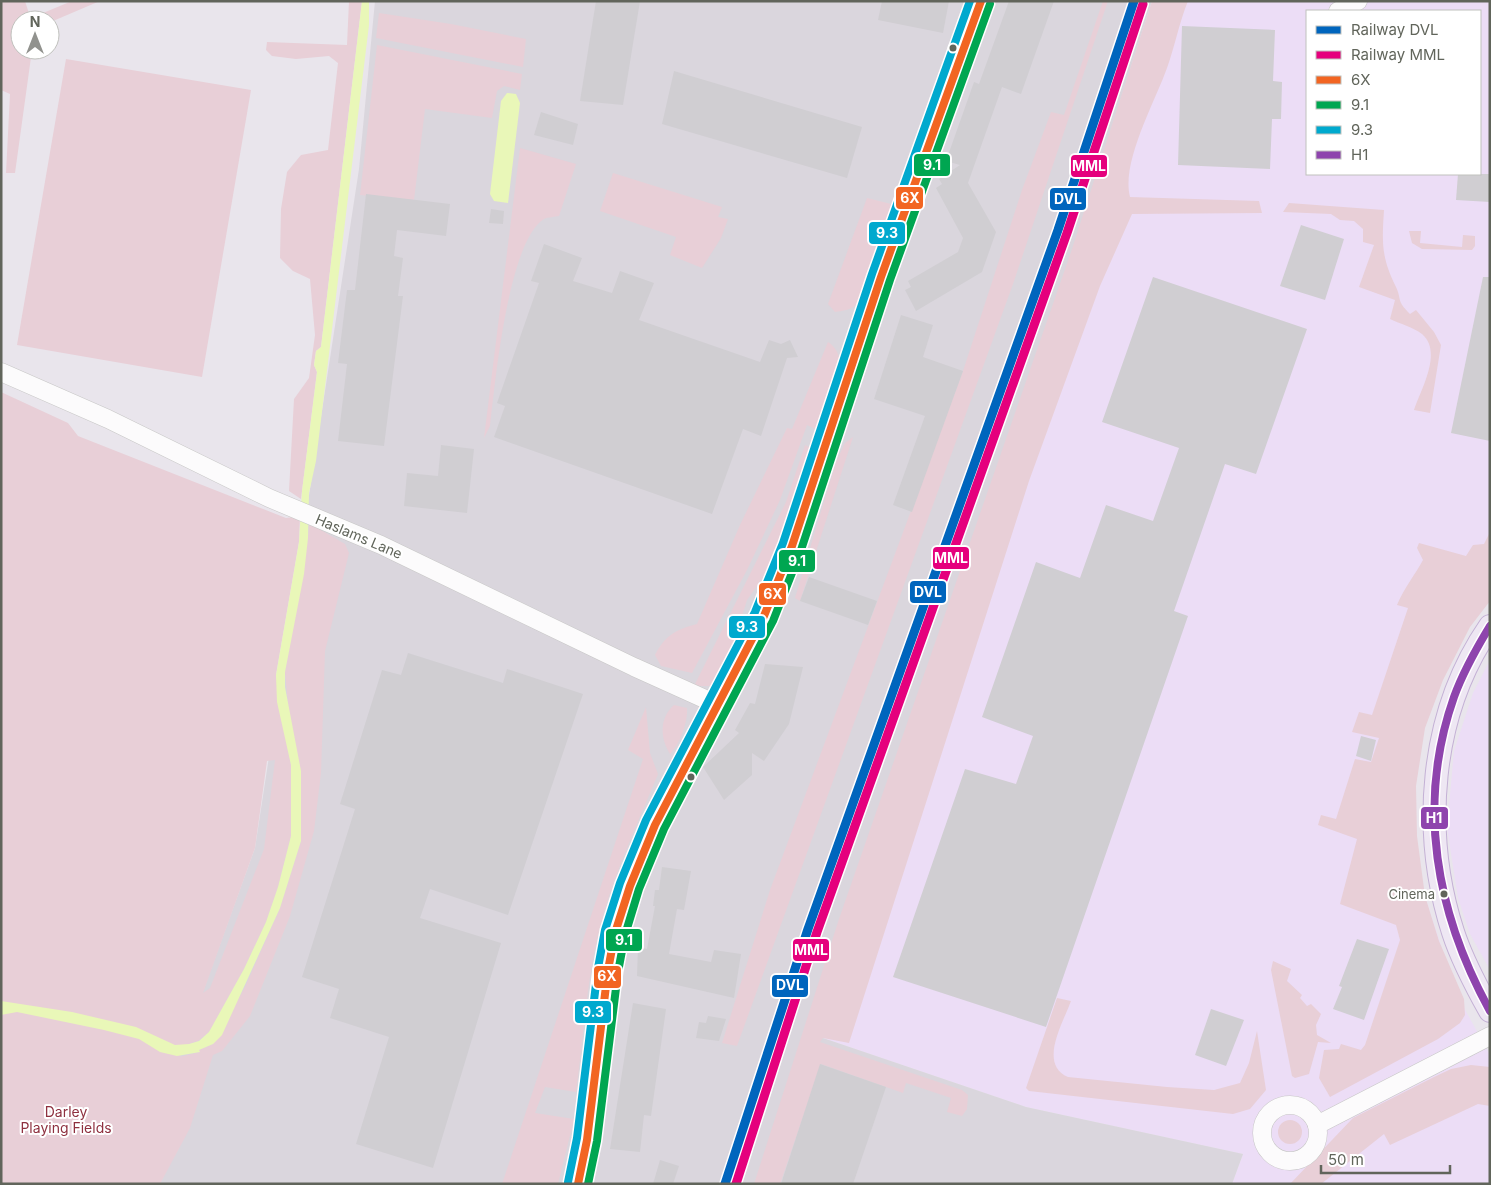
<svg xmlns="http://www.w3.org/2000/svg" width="1491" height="1185" viewBox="0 0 1491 1185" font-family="Inter,sans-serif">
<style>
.commercial{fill:#ecddf6;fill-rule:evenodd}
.industrial{fill:#dad6dd}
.green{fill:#e8cfd7;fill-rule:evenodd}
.water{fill:#e9f7b8}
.building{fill:#d0ced2}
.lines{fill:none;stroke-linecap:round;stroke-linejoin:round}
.minor-casing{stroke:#c7c7c6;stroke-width:19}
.major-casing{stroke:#c4b1d5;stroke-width:24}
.minor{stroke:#fcfbfc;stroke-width:18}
.major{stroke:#eee7f3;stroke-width:22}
.bus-1-casing{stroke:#fff;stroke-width:11}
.bus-2-casing{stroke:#fff;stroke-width:11}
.bus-3-casing{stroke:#fff;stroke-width:11}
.bus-4-casing{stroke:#fff;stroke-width:11}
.bus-1{stroke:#f26522;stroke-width:8}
.bus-2{stroke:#00a651;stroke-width:8}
.bus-3{stroke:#00a9ce;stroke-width:8}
.bus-4{stroke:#8e44ad;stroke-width:8}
.rail-1-casing{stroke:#fff;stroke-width:12}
.rail-2-casing{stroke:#fff;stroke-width:12}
.rail-1{stroke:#0065bd;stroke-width:9}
.rail-2{stroke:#e5007d;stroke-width:9}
.bus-dot{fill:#61655b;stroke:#fff;stroke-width:2}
.labels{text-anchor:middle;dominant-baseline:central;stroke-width:4;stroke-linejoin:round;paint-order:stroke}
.bus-label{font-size:13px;fill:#61655b;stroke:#fff;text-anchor:end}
.street-label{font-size:14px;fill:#61655b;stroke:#fff}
.park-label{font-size:14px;fill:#8e303f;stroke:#fff}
.line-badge{stroke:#fff;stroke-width:2}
.badge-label{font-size:14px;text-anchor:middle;font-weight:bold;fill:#fff}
</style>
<rect width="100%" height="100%" fill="#e9e5ec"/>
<g class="commercial">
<path d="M1152 1H1490V594L1444 664 1417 752 1414 813 1416 870 1458 997 1490 1055V1184H1232L1243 1154 1026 1107 823 1038ZM1307 11H1480V174H1307Z"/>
<polygon points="1490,660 1490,970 1470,934 1458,898 1447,828 1454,751 1473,693"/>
</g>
<polygon class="industrial" points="375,1 1152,1 823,1038 1026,1107 1243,1154 1232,1184 133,1184 255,848 359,169"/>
<g class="green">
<polygon points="1,1 25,1 31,20 20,20 20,50 32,50 15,173 6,173 10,94 1,90"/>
<polygon points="72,1 100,1 53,21 43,13"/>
<polygon points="349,1 362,1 321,347 316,351 314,365 317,372 301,499 289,491 294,399 309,378 315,335 310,279 293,271 280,258 281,209 287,172 301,155 328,150 338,63 329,56 296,59 272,56 266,50 267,42 347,45"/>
<polygon points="1103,1 1108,1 1013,284 737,1046 722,1043 770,890 963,371 1022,190 1051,112 1064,115"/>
<path d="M1152 1H1188C1179 23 1175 46 1167 68 1155 102 1121 162 1130 197L1259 201 1262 213 1132 214 1100 286 1029 481 849 1043 823 1038 820 1042 962 1090 968 1095 967 1109 962 1116 947 1112 951 1098 906 1083 903 1093 821 1064 780 1184H754L839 919 1071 252Z"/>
<polygon points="379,13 451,24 526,39 523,67 376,38"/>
<polygon points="377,45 522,74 520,90 504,86 497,91 492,118 425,109 414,200 360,195"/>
<polygon points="66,59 251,90 202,377 17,345"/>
<path d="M520 148 576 164 559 216C555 217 548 217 544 219 508 241 495 384 490 426L484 438Z"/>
<polygon points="613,173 722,207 718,217 728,219 721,238 702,268 670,255 676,237 600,211"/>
<path d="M867 198 891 204C885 224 868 292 857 304 851 310 842 311 835 312L828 304Z"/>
<path d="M1289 203 1384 210C1382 242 1381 257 1396 287 1402 300 1396 300 1410 314L1416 310 1434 332 1441 345 1430 413 1414 410C1421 389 1443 352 1422 334 1413 327 1400 324 1390 319L1395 300 1359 287 1374 245 1363 242V229L1354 221 1340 220 1331 214 1283 212Z"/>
<polygon points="1409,231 1421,231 1420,243 1462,247 1463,235 1475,236 1475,246 1472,250 1422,249 1412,243"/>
<path d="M828 342C854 358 829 400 821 422L817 430 807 425 780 500 747 570 692 673 661 666 655 655C665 635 677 629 697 624L740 525 787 428 792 429Z"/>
<path d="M1 392 68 423 78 436 286 518 300 516 299 542 276 675 291 765V836L278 887 266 922 244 969 209 1032 198 1041 189 1044 180 1057 199 1052V1050L213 1044 245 987 280 908 301 841 285 672 308 538 309 523 345 544 349 553 325 651 321 773 314 831 290 916 250 1016 222 1051 213 1055 190 1128 160 1184H1ZM275 760 264 849 210 988 203 993 255 848 267 761Z"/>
<polygon points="853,437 800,601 795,598 836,462 845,443"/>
<polygon points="805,445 813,449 812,465 776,559 747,600 728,661 716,682 709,686 694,686 786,502"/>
<path d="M1490 532V601L1470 627 1443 680 1425 728 1416 786 1417 836 1425 896 1439 941 1464 999 1465 1015 1460 1023 1438 1039 1330 1097 1319 1078 1324 1050 1339 1049 1341 1044 1361 1050 1365 1045 1400 940 1396 925 1340 904 1357 839 1318 825 1321 815 1336 819 1355 759 1371 762 1379 738 1352 732 1359 712 1372 715 1408 608 1397 605C1404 588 1415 575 1423 560L1417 548 1419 543 1466 556 1473 545 1484 544Z"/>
<path d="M674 705 687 708C688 722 680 744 670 754 660 738 659 718 674 705Z"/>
<path d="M646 707 650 753 658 774C639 820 618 865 604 912 587 970 584 1033 576 1092L545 1087 535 1113 574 1119 558 1184H502L643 759 628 750Z"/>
<polygon points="1273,961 1291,969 1287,981 1302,995 1300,998 1307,1006 1311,1004 1321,1014 1316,1025 1317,1035 1331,1043 1318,1042 1309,1074 1295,1078 1292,1076 1271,970"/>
<path d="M1057 998 1071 1001C1063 1023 1038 1064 1068 1077L1167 1087 1214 1090 1240 1083 1249 1063 1257 1031 1266 1090 1250 1109 1233 1114 1029 1091 1026 1088Z"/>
<polygon points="1471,1065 1490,1067 1490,1106 1478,1104 1390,1145 1384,1134 1321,1184 1290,1184 1353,1118 1434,1077 1451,1069"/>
<circle cx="1290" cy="1132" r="12"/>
</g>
<g class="water">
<polygon points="362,1 369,1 369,25 316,461 309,493 308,538 304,574 285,672 285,687 301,771 301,841 280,908 222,1035 213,1044 199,1050 200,1052 177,1056 160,1052 139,1039 104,1030 17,1012 1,1015 1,1001 72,1012 136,1027 175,1045 189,1044 199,1041 209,1032 244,969 266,922 278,887 291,836 291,765 277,702 276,675 299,542 302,491 317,372 314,365 316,351 321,347"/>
<polygon points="507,93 516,94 520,103 508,203 494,201 490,194 501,101"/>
</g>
<g class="building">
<polygon points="596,1 640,1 623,105 580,101"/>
<polygon points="882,1 949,1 943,33 878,20"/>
<polygon points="1009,1 1054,1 1021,94 1002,87 968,183 996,232 982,272 916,311 905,290 911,287 908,281 958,252 963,238 936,188 942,184 939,179 960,165 946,161 974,82 979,84"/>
<polygon points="1182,26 1275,30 1273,81 1282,82 1281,119 1272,119 1270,169 1178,165"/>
<polygon points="674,71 862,127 847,178 662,124"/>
<polygon points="541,112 578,124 573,145 534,135"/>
<polygon points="1458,174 1490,174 1490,202 1456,200"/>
<polygon points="366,194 450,204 446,236 397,230 394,256 403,258 398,296 403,296 384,446 338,441 347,364 338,363 347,290 355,290"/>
<polygon points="491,209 504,211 503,224 489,223"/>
<polygon points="1301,225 1344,239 1325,300 1280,286"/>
<polygon points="544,244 582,258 573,281 612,293 620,271 654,283 639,320 760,362 769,340 781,344 790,340 798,357 787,358 761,436 743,429 712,514 494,437 505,406 497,403 539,283 531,281"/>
<polygon points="1153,277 1307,329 1256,474 1225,464 1174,611 1188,616 1046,1027 893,977 965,769 1016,784 1033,736 982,717 1036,562 1080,578 1106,505 1153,521 1179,448 1102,422"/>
<polygon points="1483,277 1490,277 1490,441 1451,433"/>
<polygon points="901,315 933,325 923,357 963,371 912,512 893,505 925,416 874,399"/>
<polygon points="441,445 474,449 467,513 404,506 407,473 438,476"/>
<polygon points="809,577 877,601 868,625 800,601"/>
<polygon points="408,653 503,683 507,669 583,694 508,915 430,889 420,918 501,943 433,1168 356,1144 389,1037 330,1018 339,989 302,977 355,809 340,804 382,670 401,675"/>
<polygon points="765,664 803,667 789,724 764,761 752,753 752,775 724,800 703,767 739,733 735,730 750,703 755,704"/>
<polygon points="1361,736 1376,740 1371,761 1356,756"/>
<polygon points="662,867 691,871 684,910 677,909 669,954 711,962 714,950 741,954 734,998 637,976 638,947 647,949 655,906 653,906 655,890 659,890"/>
<polygon points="1357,939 1389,949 1364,1020 1333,1009 1342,987 1339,986"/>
<polygon points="633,1003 666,1009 651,1116 644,1115 640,1152 610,1149"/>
<polygon points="1211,1009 1244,1020 1226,1066 1195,1055"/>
<polygon points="708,1016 726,1019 719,1041 696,1038 699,1022 706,1023"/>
<polygon points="820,1064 886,1087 853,1184 781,1184"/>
<polygon points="660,1160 679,1166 673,1184 653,1184"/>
</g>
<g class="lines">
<defs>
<g id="minor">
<polyline points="1338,11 1358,1"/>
<polyline points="1,372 108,419 269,498 381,545 634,667 716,704"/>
<circle cx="1290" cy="1133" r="28"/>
<polyline points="1317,1125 1490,1036"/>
<polyline points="578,1184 587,1140 608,970 615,933 630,886 655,825 764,616 792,546 881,277 981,1"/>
</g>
<path id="major" d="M1490 626C1429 714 1421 833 1453 932 1462 960 1476 986 1490 1011"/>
</defs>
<use href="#minor" class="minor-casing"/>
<use href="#major" class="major-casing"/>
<use href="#minor" class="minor"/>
<use href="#major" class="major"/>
<defs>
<polyline id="bus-1" points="578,1184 587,1140 608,970 615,933 630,886 655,825 764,616 792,546 881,277 981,1"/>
<polyline id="bus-2" points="588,1184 597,1141 618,972 625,935 639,889 664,829 773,621 801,550 890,280 990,4"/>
<polyline id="bus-3" points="568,1182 577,1138 598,968 605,930 620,883 646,820 755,612 783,543 872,274 970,1"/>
<path id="bus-4" d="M1490 626C1476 649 1463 672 1454 697 1416 805 1436 913 1490 1011"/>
</defs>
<use href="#bus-1" class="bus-1-casing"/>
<use href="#bus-2" class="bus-2-casing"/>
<use href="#bus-3" class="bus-3-casing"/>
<use href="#bus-4" class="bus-4-casing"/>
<use href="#bus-1" class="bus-1"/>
<use href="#bus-2" class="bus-2"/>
<use href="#bus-3" class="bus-3"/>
<use href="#bus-4" class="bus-4"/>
<defs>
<polyline id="rail-1" points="725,1184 808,929 1058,230 1134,1"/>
<polyline id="rail-2" points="736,1184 817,932 1067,233 1143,4"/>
</defs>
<use href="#rail-1" class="rail-1-casing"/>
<use href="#rail-2" class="rail-2-casing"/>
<use href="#rail-1" class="rail-1"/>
<use href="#rail-2" class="rail-2"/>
</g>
<g class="bus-dot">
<circle cx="953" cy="48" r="4.5"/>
<circle cx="691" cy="777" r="4.5"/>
<circle cx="1444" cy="894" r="4.5"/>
</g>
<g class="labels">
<g class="bus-label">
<text x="1435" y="894">Cinema</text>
</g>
<g class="street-label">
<text transform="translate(359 536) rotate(23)">Haslams Lane</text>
</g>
<g class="park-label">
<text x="66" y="1111">Darley<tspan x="66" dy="16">Playing Fields</tspan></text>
</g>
</g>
<g class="line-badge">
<rect x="913" y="153" width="38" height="24" rx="5" fill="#00a651"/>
<rect x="1070" y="154" width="38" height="24" rx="5" fill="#e5007d"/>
<rect x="895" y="186" width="29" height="24" rx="5" fill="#f26522"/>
<rect x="1049" y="187" width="38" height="24" rx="5" fill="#0065bd"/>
<rect x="868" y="221" width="38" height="24" rx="5" fill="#00a9ce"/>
<rect x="932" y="546" width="38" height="24" rx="5" fill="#e5007d"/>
<rect x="778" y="549" width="38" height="24" rx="5" fill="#00a651"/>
<rect x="909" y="580" width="38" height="24" rx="5" fill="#0065bd"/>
<rect x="758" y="582" width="29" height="24" rx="5" fill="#f26522"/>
<rect x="728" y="615" width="38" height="24" rx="5" fill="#00a9ce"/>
<rect x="1420" y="806" width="29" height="24" rx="5" fill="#8e44ad"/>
<rect x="605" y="928" width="38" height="24" rx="5" fill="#00a651"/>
<rect x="792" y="938" width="38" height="24" rx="5" fill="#e5007d"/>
<rect x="593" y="965" width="29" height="24" rx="5" fill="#f26522"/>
<rect x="771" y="974" width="38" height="24" rx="5" fill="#0065bd"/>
<rect x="574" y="1000" width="38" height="24" rx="5" fill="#00a9ce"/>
</g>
<g class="badge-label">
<text x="932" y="170">9.1</text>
<text x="1089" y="171">MML</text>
<text x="910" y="203">6X</text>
<text x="1068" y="204">DVL</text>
<text x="887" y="238">9.3</text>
<text x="951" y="563">MML</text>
<text x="797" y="566">9.1</text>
<text x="928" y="597">DVL</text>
<text x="773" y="599">6X</text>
<text x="747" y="632">9.3</text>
<text x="1434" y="823">H1</text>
<text x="624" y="945">9.1</text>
<text x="811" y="955">MML</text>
<text x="607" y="981">6X</text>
<text x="790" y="990">DVL</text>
<text x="593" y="1017">9.3</text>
</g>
<rect width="1491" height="1185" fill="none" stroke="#61655b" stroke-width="5"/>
<rect x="1306" y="10" width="175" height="165" fill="#ffffff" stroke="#c0c1bd"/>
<rect x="1316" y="26" width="25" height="8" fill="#0065bd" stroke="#c0c1bd"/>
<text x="1351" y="35" font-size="15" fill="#61655b">Railway DVL</text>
<rect x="1316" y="51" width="25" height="8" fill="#e5007d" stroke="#c0c1bd"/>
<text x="1351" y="60" font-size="15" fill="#61655b">Railway MML</text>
<rect x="1316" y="76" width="25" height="8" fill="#f26522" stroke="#c0c1bd"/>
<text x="1351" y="85" font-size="15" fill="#61655b">6X</text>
<rect x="1316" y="101" width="25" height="8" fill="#00a651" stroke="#c0c1bd"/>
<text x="1351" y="110" font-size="15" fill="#61655b">9.1</text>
<rect x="1316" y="126" width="25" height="8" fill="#00a9ce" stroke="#c0c1bd"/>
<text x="1351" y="135" font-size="15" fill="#61655b">9.3</text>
<rect x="1316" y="151" width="25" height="8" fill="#8e44ad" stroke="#c0c1bd"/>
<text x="1351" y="160" font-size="15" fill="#61655b">H1</text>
<g transform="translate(35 35)"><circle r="24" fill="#ffffff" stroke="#c0c1bd"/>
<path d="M0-4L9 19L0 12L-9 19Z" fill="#91928e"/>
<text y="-8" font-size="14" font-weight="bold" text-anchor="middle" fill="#61655b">N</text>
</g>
<path d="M1321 1165v8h129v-8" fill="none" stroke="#61655b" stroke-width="2.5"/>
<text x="1328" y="1165" font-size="15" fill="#61655b" stroke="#ffffff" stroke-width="4" paint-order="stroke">50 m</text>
</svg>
